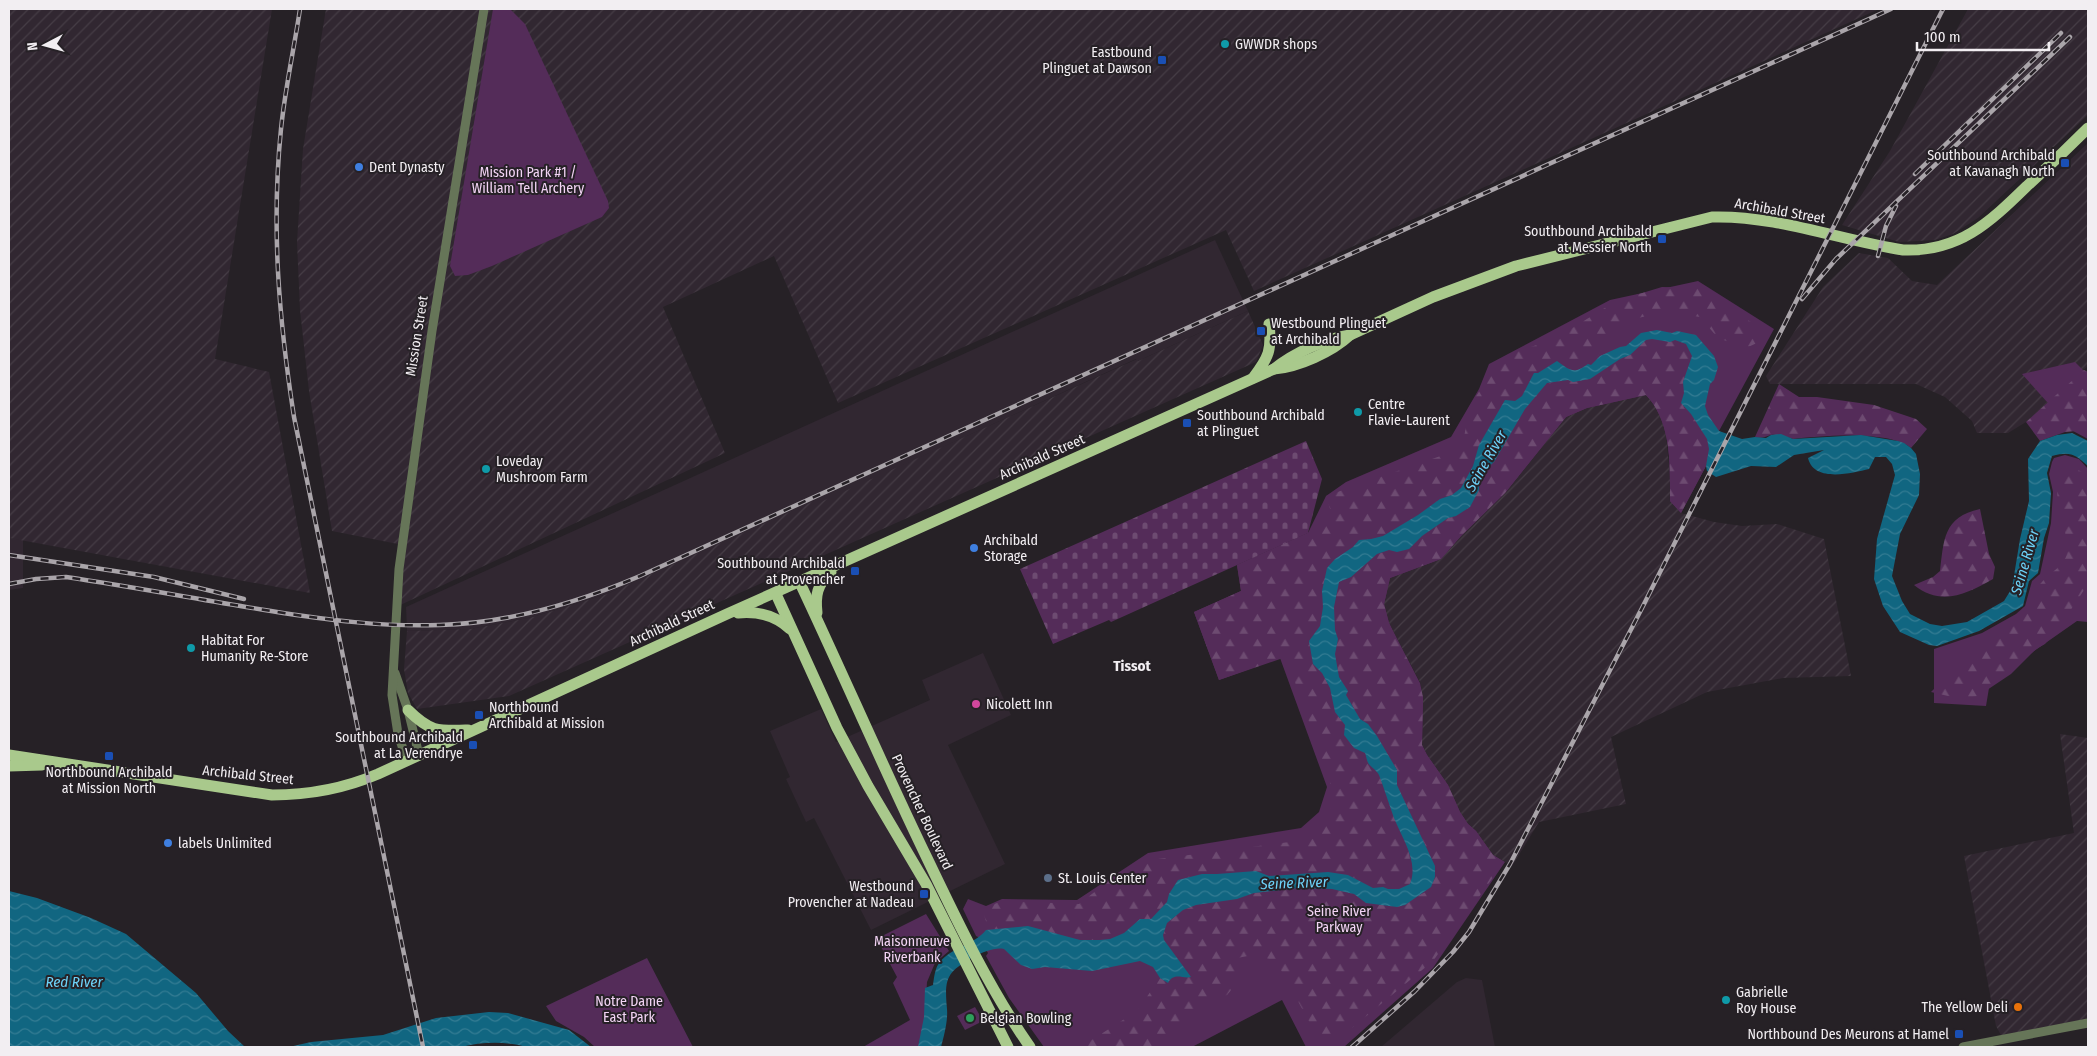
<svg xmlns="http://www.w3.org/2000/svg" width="2097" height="1056" viewBox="0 0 2097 1056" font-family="'Fira Sans Condensed',sans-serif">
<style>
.built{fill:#312731}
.industrial{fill:url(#industrial-furrows)}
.green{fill:#542c59}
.forest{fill:url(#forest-firs)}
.cemetery{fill:url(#cemetery-stones)}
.water{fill:url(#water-waves)}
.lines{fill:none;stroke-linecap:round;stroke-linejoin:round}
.minor{stroke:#667558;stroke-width:9}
.major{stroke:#a9c98c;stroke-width:11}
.rail-casing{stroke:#aaa5aa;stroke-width:4.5}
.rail{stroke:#262126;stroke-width:2.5;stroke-dasharray:8;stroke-linecap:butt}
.culture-dot{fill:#0f9aa8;stroke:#262126;stroke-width:2}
.transit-dot{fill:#1a4fb4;stroke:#262126;stroke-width:2}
.shop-dot{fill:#3f7fe0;stroke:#262126;stroke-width:2}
.hotel-dot{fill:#d1479c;stroke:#262126;stroke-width:2}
.service-dot{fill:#5c6f8a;stroke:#262126;stroke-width:2}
.food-dot{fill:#e8710a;stroke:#262126;stroke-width:2}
.leisure-dot{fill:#2e9e5b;stroke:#262126;stroke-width:2}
.labels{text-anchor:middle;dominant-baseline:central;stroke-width:4;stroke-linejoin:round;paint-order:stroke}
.poi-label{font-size:14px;fill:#f2eef2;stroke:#262126;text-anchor:start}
.park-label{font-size:14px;fill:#f3d4f5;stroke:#262126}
.street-label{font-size:14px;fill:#f2eef2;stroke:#262126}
.water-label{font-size:15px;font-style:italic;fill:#6dd3f9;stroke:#262126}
.neighbourhood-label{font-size:15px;font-weight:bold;fill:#f2eef2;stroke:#262126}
</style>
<defs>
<pattern id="industrial-furrows" width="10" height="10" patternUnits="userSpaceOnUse" patternTransform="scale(1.25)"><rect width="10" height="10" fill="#312731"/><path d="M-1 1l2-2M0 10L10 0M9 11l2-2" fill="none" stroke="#453c45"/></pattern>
<pattern id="forest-firs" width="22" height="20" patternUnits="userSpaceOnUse" patternTransform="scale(1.25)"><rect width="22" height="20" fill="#542c59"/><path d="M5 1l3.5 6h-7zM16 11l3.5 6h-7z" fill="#6d4b71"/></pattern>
<pattern id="cemetery-stones" width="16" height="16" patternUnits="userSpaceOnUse" patternTransform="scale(1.25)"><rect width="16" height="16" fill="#542c59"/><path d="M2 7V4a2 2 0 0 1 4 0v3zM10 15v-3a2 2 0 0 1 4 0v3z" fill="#6d4b71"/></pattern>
<pattern id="water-waves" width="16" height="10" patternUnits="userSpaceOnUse" patternTransform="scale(1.25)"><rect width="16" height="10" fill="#116681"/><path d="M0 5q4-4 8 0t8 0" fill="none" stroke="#347c93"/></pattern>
</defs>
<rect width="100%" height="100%" fill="#262126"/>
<g class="built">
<polygon points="1215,240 1248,311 1138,361 1136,359 814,506 812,503 607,594 533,617 503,623 470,629 407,631 406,607"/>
<polygon points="9,538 23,540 23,588 9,590"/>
<polygon points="983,653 1011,715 948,745 1005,864 871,930 814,818 806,822 786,779 790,777 770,731 821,709 836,742 930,700 922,680"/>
<polygon points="1466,978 1482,980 1495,1047 1381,1047 1457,982"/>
</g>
<g class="industrial">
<polygon points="9,9 272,9 215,359 269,372 310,593 9,538"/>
<polygon points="326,9 1879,9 1254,291 1226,230 838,403 774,256 663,307 725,453 396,607 403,545 332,531 309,391 300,310 297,242 303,149"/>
<polygon points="1968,9 2088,9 2088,115 1978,218 1953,234 1935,240 1899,242 1842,225 1890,151"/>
<polygon points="2088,143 2088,366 2026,422 2008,433 1977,433 1972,421 1945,397 1916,384 1770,384 1766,376 1823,287 1859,253 1888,258 1912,281 1937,285"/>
<polygon points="1248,311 1263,345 1256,362 509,696 417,709 408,693 404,669 407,631 470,629 503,623 533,617 607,594 812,502 814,505 1137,359 1138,361"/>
<polygon points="1646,395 1655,404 1665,427 1670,473 1670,501 1681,513 1714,522 1742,526 1777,524 1824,539 1851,676 1783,678 1707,692 1611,737 1626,804 1539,822 1512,866 1493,855 1476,831 1468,824 1460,812 1448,785 1427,755 1422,745 1423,697 1420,682 1389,623 1383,604 1390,578 1441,559 1461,536 1505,493 1566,417 1587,408"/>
<polygon points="2060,734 2088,738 2088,1019 2002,1037 1996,1026 1964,856 2074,833"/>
</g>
<g class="green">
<polygon points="493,9 510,9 525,24 608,201 609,208 602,217 492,266 468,275 455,276 450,266"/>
<path d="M1698 281 1774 329 1719 431 1706 466 1681 513 1670 501C1670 466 1672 422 1646 395L1587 408 1566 417 1505 493 1461 536 1441 559 1390 578 1384 604 1389 623 1423 697 1422 745 1427 755 1448 785 1460 812 1468 824 1476 831 1493 855 1505 862 1433 968 1344 1047H1306L1282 1000 1192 1047H1044L1009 998 986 956 988 953 978 937 976 936 963 909 968 899 986 906 1002 899 1077 900 1148 853 1301 828 1319 812 1327 787 1280 658 1219 680 1194 612 1241 591 1237 565 1308 533 1326 496 1346 482 1451 437 1479 389 1489 364 1610 300Z"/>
<polygon points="2075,362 2088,375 2088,439 2073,431 2022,374"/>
<polygon points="2065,455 2079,459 2088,469 2088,622 2077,621 1990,682 1986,706 1934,703 1934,649 1982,633 2016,614 2025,606 2032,581 2040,574 2051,523 2053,492 2049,474 2052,462 2054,458"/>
<polygon points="926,914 949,951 935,963 927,982 923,1047 863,1047 910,1020 893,983 897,977 879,943 880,937"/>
<polygon points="647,958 693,1047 595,1047 584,1037 556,1021 546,1006"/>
<polygon points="975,1007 983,1021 965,1030 957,1016"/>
</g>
<g class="forest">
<path d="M1662 287 1699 288 1754 324 1759 342 1746 348 1718 338 1700 317C1692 316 1682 313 1673 313 1656 312 1613 321 1604 338 1597 350 1605 351 1591 365L1587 364 1575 371 1557 361 1538 373H1534L1522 396 1515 402 1508 400 1499 409 1491 428 1479 445 1473 466 1461 488 1452 495 1440 499 1418 515 1383 536 1371 539 1359 540 1353 547 1335 559 1326 572 1320 626 1310 637 1313 664 1322 673 1330 688 1335 712 1345 725 1344 735 1354 748 1365 753 1374 770 1379 774 1399 829 1408 847 1413 878 1410 884 1399 889H1388L1383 887 1373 888 1348 875 1328 872 1269 876 1264 873 1202 874 1178 880 1169 894 1167 902 1151 919H1140L1124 933 1110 939 1100 940H1080L1028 926 989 930 982 909 1002 901 1079 904 1114 877 1158 859 1313 839 1331 812 1330 781 1286 657 1219 680 1194 612 1241 591 1237 565 1334 521 1326 496 1452 452 1464 438 1469 407 1492 372 1518 351 1553 340 1616 301Z"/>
<path d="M1651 339C1683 344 1701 337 1684 379 1681 386 1685 391 1681 398L1684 408 1691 413 1707 439 1709 449 1706 466 1681 513 1670 501C1670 466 1672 422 1646 395L1587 408 1566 417 1505 493 1461 536 1441 559 1390 578 1384 604 1389 623 1420 683 1423 697 1422 745 1427 755 1448 785 1460 812 1468 824 1476 831 1493 855 1504 862 1433 961 1329 1047H1323L1276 961C1260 956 1248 953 1233 960L1237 983 1227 995 1209 1000 1173 1027 1162 1047H1085L1087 1043 1137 1011 1160 978 1168 983 1178 975 1187 978 1182 963 1172 953 1163 936 1167 923 1183 910 1196 905 1237 899 1254 893 1298 888 1332 889 1354 894 1366 903 1376 905H1405L1417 896 1426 892 1435 866 1397 785V770L1377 736 1368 724 1360 719 1346 694 1348 691 1339 677 1335 654 1338 639 1335 630 1334 607 1339 582C1343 579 1348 579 1353 575 1367 564 1378 547 1397 552L1419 542 1422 536 1448 518 1456 516 1480 486 1479 481 1483 472 1494 462 1525 409 1545 385 1558 381 1568 380 1573 382 1590 379 1620 359 1630 355 1645 340Z"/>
<polygon points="2084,370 2088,372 2088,430 2065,432 2040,441 2026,422"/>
<path d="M1779 384 1799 397H1817L1874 405 1916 419 1927 429 1911 448C1889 430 1821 436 1793 439 1786 437 1778 434 1771 435 1764 437 1762 439 1755 437Z"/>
<path d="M2074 468 2086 474 2088 481V584L2060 626 2045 644 2036 649 2011 674 1978 696 1961 699 1931 692 1953 670 1971 658 1979 644 1997 636 2015 617 2030 609C2033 600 2035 589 2042 582 2050 573 2065 565 2067 553 2070 533 2046 483 2063 472 2066 470 2070 469 2074 468Z"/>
<path d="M1980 509 1989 554 1995 567 1993 579C1966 594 1942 607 1914 585L1933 577 1940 571C1944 540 1943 517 1980 509Z"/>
</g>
<polygon class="cemetery" points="1306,441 1322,479 1308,533 1111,622 1109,620 1053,644 1020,569"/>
<g class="water">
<path d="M1657 330 1672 333 1677 331 1696 335 1714 356 1718 367 1714 380 1710 384 1705 406 1708 415 1719 431 1742 439 1755 437 1766 438 1771 435 1781 434 1793 439 1861 435 1898 441 1904 443 1911 448 1916 454 1920 474 1919 495 1900 534 1892 576 1902 601 1910 614 1930 624 1942 626 1967 622 2004 601 2012 588 2020 539 2029 501 2028 459 2040 441 2057 435 2072 433 2088 441V466C2075 454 2070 451 2052 456L2047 473 2051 493 2049 523 2044 538 2038 573 2029 581 2023 606 1979 631 1937 646 1929 645 1900 632 1883 606 1874 579 1877 539 1895 475 1892 464 1886 457H1875L1869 469C1852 473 1814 483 1808 458L1824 450 1794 455 1776 467 1751 466 1716 477 1707 471 1706 466 1709 449 1707 439 1691 414 1681 403 1684 393 1683 382 1692 356 1686 344 1675 340 1670 342 1652 339 1646 340 1630 355 1620 359 1590 379 1573 382 1568 380 1547 383 1525 409 1494 462 1483 472 1479 481V490L1470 507 1456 516 1448 518 1422 536 1409 549 1397 552 1389 550 1377 554 1351 577 1339 582 1334 607 1335 630 1338 639 1335 654 1339 677 1348 691 1346 695 1360 719 1368 724 1377 736 1397 770V785L1435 866V877L1431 887 1405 905 1397 907 1366 903 1354 894 1332 889 1298 888 1254 893 1237 899 1196 905 1183 910 1167 923 1163 935 1164 940 1191 977C1182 979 1174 972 1168 983L1160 978 1153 967 1140 961 1092 971 1045 967 1032 969 1021 965 1004 949C995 947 984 952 975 956 947 972 944 977 947 1009 948 1021 944 1036 941 1047H918L924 1017 925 988 933 985C934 978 935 967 940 962 952 947 974 945 986 930L1028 926 1080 940H1100L1110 939 1124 933 1140 919H1151L1167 902 1169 894 1178 880 1202 874H1217L1256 871 1269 876 1328 872 1348 875 1373 888 1383 887 1388 889H1399L1410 884C1419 862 1402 838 1394 818 1389 804 1384 788 1379 775 1376 769 1368 766 1367 760 1366 757 1366 755 1365 753L1354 748 1344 735 1345 725 1335 712 1330 688 1322 673 1313 664 1309 641 1320 626 1323 607 1322 591 1327 568 1335 559 1353 547 1359 540 1371 539 1383 536 1418 515 1440 499 1452 495 1461 488 1473 466 1479 445 1505 400 1515 401 1522 396 1534 373H1538L1557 361C1570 370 1573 375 1588 364L1591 365 1600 356 1620 347 1626 346 1641 333Z"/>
<polygon points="9,891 37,898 91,918 126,934 196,993 228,1031 245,1047 9,1047"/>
<path d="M489 1012 508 1013 569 1030 591 1047H526C506 1041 481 1042 461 1047H289L311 1042 383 1035 436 1018Z"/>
</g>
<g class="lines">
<g class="minor">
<polyline points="395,673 408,710 419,755"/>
<polyline points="407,761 398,734 392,695 399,569 432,331 484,9"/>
<polyline points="1963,1047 2088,1023"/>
</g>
<g class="major">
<path d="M1274 369C1298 367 1332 352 1350 335"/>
<path d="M1253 378C1269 357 1272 350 1269 324"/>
<path d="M800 583C843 674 883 767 927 858 958 923 989 988 1030 1047"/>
<polyline points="776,594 837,728 868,786 926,884 1008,1047"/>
<path d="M738 613C758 611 775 615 790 629"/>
<path d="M817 613C815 596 817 584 831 572"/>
<path d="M408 710C430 732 438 731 468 730"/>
<path d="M9 755 272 795C310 795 343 789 378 774L727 614 1274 369C1294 353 1324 339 1350 335L1433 297 1516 266 1712 217C1775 215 1840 240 1903 250 1959 252 1989 223 2027 186 2048 167 2068 148 2088 128"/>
<polyline points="9,766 42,765"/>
</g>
<defs>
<g id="rail">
<path d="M300 9C294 49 285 89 281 129 271 228 279 320 294 417L423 1047"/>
<polyline points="1915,174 2061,33"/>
<polyline points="1878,256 1886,226 1896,206"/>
<polyline points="1802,299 1836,259 2070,37"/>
<polyline points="9,555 154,577 244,599"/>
<path d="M9 584 36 579 66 577C134 587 202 600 271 611 327 620 382 627 440 625 509 623 577 603 640 576L1891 9"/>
<polyline points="1352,1047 1415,991 1453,952 1469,932 1510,864 1641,610 1943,9"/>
</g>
</defs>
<use href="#rail" class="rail-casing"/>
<use href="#rail" class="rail"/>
</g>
<g class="culture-dot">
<circle cx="1225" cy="44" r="5"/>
<circle cx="1358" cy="412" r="5"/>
<circle cx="486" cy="469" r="5"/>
<circle cx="191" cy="648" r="5"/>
<circle cx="1726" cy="1000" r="5"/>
</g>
<g class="transit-dot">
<rect x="1157" y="55" width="10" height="10" rx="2.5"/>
<rect x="2060" y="158" width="10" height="10" rx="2.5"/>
<rect x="1657" y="234" width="10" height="10" rx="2.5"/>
<rect x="1256" y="326" width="10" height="10" rx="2.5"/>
<rect x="1182" y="418" width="10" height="10" rx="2.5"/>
<rect x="850" y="566" width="10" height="10" rx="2.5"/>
<rect x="474" y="710" width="10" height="10" rx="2.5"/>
<rect x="468" y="740" width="10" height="10" rx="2.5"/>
<rect x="104" y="751" width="10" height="10" rx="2.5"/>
<rect x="919" y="889" width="10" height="10" rx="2.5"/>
<rect x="1954" y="1029" width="10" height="10" rx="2.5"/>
</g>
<g class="shop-dot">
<circle cx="359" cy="167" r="5"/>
<circle cx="974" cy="548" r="5"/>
<circle cx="168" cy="843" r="5"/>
</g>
<circle class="hotel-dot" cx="976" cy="704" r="5"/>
<circle class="service-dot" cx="1048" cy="878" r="5"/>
<circle class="food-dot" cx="2018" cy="1007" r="5"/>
<circle class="leisure-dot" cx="970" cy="1018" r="5"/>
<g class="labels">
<g class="poi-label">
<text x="1235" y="44">GWWDR shops</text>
<text x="1152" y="52" text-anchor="end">Eastbound<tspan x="1152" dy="16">Plinguet at Dawson</tspan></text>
<text x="2055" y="155" text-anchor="end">Southbound Archibald<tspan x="2055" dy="16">at Kavanagh North</tspan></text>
<text x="369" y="167">Dent Dynasty</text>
<text x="1652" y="231" text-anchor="end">Southbound Archibald<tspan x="1652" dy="16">at Messier North</tspan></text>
<text x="1271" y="323">Westbound Plinguet<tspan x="1271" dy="16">at Archibald</tspan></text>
<text x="1368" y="404">Centre<tspan x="1368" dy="16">Flavie-Laurent</tspan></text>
<text x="1197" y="415">Southbound Archibald<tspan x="1197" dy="16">at Plinguet</tspan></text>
<text x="496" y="461">Loveday<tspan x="496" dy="16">Mushroom Farm</tspan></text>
<text x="984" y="540">Archibald<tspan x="984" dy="16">Storage</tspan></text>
<text x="845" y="563" text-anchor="end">Southbound Archibald<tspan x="845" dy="16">at Provencher</tspan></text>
<text x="201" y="640">Habitat For<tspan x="201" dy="16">Humanity Re-Store</tspan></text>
<text x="986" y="704">Nicolett Inn</text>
<text x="489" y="707">Northbound<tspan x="489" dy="16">Archibald at Mission</tspan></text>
<text x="463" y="737" text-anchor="end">Southbound Archibald<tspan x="463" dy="16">at La Verendrye</tspan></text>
<text x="109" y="772" text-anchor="middle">Northbound Archibald<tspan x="109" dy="16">at Mission North</tspan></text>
<text x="178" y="843">labels Unlimited</text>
<text x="1058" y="878">St. Louis Center</text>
<text x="914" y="886" text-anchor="end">Westbound<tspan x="914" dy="16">Provencher at Nadeau</tspan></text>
<text x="1736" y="992">Gabrielle<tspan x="1736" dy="16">Roy House</tspan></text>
<text x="2008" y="1007" text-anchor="end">The Yellow Deli</text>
<text x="980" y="1018">Belgian Bowling</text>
<text x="1949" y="1034" text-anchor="end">Northbound Des Meurons at Hamel</text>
</g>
<g class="park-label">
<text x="528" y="172">Mission Park #1 /<tspan x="528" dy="16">William Tell Archery</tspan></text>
<text x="1339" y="911">Seine River<tspan x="1339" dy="16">Parkway</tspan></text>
<text x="912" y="941">Maisonneuve<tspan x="912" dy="16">Riverbank</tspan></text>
<text x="629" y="1001">Notre Dame<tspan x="629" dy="16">East Park</tspan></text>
</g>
<g class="street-label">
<text transform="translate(1780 211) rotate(10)">Archibald Street</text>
<text transform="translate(417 336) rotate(-81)">Mission Street</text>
<text transform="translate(1042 457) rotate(-24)">Archibald Street</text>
<text transform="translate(672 623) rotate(-25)">Archibald Street</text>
<text transform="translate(248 775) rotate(6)">Archibald Street</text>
<text transform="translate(922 812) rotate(65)">Provencher Boulevard</text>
</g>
<g class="water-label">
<text transform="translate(1486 461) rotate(-60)">Seine River</text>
<text transform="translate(2025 562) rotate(-74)">Seine River</text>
<text transform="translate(1294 883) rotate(-2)">Seine River</text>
<text x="74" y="982">Red River</text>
</g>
<g class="neighbourhood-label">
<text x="1132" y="666">Tissot</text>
</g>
</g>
<rect width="2097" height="1056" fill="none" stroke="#f2eef2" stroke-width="20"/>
<g transform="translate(45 45) rotate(264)" stroke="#262126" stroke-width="4" paint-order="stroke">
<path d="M0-4L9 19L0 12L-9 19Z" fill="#f2eef2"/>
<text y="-8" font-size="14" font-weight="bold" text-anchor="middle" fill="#f2eef2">N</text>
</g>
<path d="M1917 42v8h132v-8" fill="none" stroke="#f2eef2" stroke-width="2.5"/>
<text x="1924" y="42" font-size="15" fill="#f2eef2" stroke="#262126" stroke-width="4" paint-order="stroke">100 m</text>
</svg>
